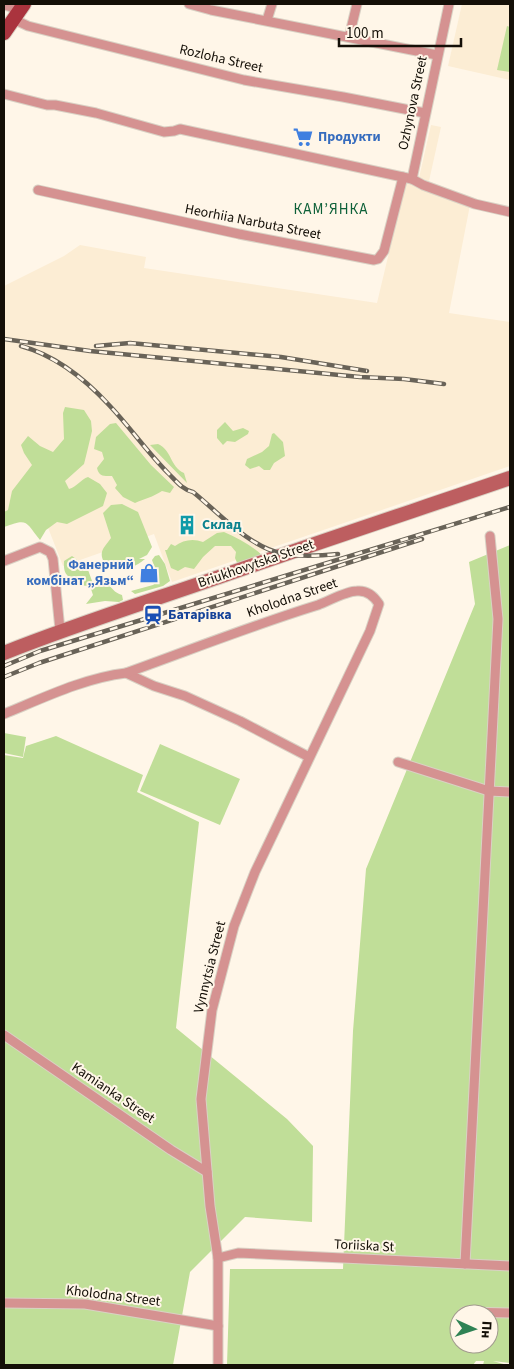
<svg xmlns="http://www.w3.org/2000/svg" width="514" height="1369" viewBox="0 0 514 1369" font-family="'Source Sans 3',sans-serif">
<style>
.built{fill:#fcedd4}
.green{fill:#c0de98;fill-rule:evenodd}
.lines{fill:none;stroke-linecap:round;stroke-linejoin:round}
.minor-casing{stroke:#d9d1c4;stroke-width:11}
.secondary-casing{stroke:#d9d1c4;stroke-width:16}
.primary-casing{stroke:#d9d1c4;stroke-width:16}
.minor{stroke:#d59291;stroke-width:9}
.secondary{stroke:#bd5e60;stroke-width:14}
.primary{stroke:#aa343e;stroke-width:14}
.rail-casing{stroke:#696358;stroke-width:4.5}
.rail{stroke:#fff6e8;stroke-width:2.5;stroke-dasharray:8;stroke-linecap:butt}
.labels{text-anchor:middle;dominant-baseline:central;stroke-width:4;stroke-linejoin:round;paint-order:stroke}
.street-label{font-size:14px;fill:#140f07;stroke:#fff6e8}
.shop-label{font-size:14px;font-weight:bold;fill:#366cbe;stroke:#fff6e8;text-anchor:start}
.culture-label{font-size:14px;font-weight:bold;fill:#0d838f;stroke:#fff6e8;text-anchor:start}
.transit-label{font-size:14px;font-weight:bold;fill:#164399;stroke:#fff6e8;text-anchor:start}
.neighbourhood-label{font-size:15px;letter-spacing:1px;fill:#0d6038;stroke:#fff6e8}
</style>
<rect width="100%" height="100%" fill="#fff6e8"/>
<g class="built">
<polygon points="462,4 510,4 510,80 448,66"/>
<polygon points="431,125 441,127 429,181 419,178"/>
<polygon points="406,181 470,205 449,313 510,322 510,466 172,582 154,534 63,566 38,502 4,515 4,286 64,256 80,245 146,257 144,268 377,303"/>
</g>
<g class="green">
<polygon points="507,26 510,27 510,72 497,70"/>
<path d="M65 407 84 410 91 421 92 431 87 452 84 464 65 481 69 489C77 487 81 479 88 477L100 484 107 493 103 506 67 524 57 522 46 530 40 540C25 521 28 518 4 527V512L8 510 12 491 32 465 24 453 21 445 28 436 40 446 53 452 64 439 63 413Z"/>
<polygon points="225,422 233,431 243,428 249,431 248,434 235,442 227,441 223,445 217,438 217,430"/>
<path d="M116 423 151 465 174 487 170 493 162 491C153 497 144 499 135 503L123 497 115 488 117 485 112 476C104 476 99 477 97 468L104 459 102 452 94 449 96 437 110 424Z"/>
<polygon points="274,433 283,442 285,456 274,463 270,470 264,470 259,466 250,469 245,465 247,459 262,452 269,446 272,434"/>
<path d="M158 444C172 450 170 467 184 473L187 483 150 445Z"/>
<path d="M122 504 138 512 152 547 147 555 139 559H145C135 567 132 568 119 568L113 563 104 562C98 551 105 547 111 538L103 513 111 505Z"/>
<path d="M224 532C238 538 253 546 264 557L238 565 235 558 236 552 231 546H215L203 557 194 569 185 567 178 571 171 568 165 550H167L171 544 175 546C183 540 193 538 203 542L217 533Z"/>
<path d="M510 545V1363L493 1361 507 1365H483L484 1361H476L473 1365H227L230 1269H343L353 1031 366 869 475 604 469 562ZM459 1314H489V1344H459Z"/>
<polygon points="159,555 165,564 170,581 163,586 135,594 131,591 153,585 159,580 152,560 155,556"/>
<path d="M72 556 87 567 92 581 97 587 106 583C112 587 114 593 122 595L123 600 119 602 105 601 86 604 93 595 90 586 75 585C70 574 63 578 64 561Z"/>
<polygon points="4,733 26,737 23,757 4,753"/>
<polygon points="56,736 143,775 137,792 199,822 176,1028 287,1119 313,1146 312,1222 245,1217 190,1272 173,1365 4,1365 4,755 23,758 26,746"/>
<polygon points="160,744 240,779 220,825 140,791"/>
</g>
<g class="lines">
<defs>
<g id="minor">
<polyline points="189,4 211,10 437,55"/>
<polyline points="4,5 11,7 18,12"/>
<polyline points="13,19 28,26 244,80 343,97 425,113"/>
<polyline points="267,20 272,4"/>
<polyline points="349,37 357,4"/>
<polyline points="4,94 47,105 55,105 96,113 164,132 174,131 180,129 412,179 423,185 475,204 510,212"/>
<polyline points="412,179 449,4"/>
<polyline points="38,190 239,234 374,260 378,259 384,251 403,177"/>
<polyline points="4,561 40,547 50,552 53,559 60,630"/>
<polyline points="126,673 154,686 185,696 240,721 309,757"/>
<path d="M4 714C43 698 84 678 126 673 190 650 253 625 318 605 329 601 346 591 357 591 367 590 374 596 379 604L370 631 255 872 234 926 212 1010 201 1099 210 1206 218 1258V1365"/>
<polyline points="398,762 489,791 510,792"/>
<polyline points="4,1035 171,1150 207,1172"/>
<polyline points="218,1258 238,1253 510,1266"/>
<polyline points="465,1264 498,619 490,536"/>
<polyline points="4,1303 85,1304 218,1326"/>
<polyline points="464,1312 510,1313"/>
</g>
<path id="secondary" d="M4 653C74 625 147 602 219 577 316 543 413 511 510 478"/>
<polyline id="primary" points="4,33 24,4"/>
</defs>
<use href="#minor" class="minor-casing"/>
<use href="#secondary" class="secondary-casing"/>
<use href="#primary" class="primary-casing"/>
<use href="#minor" class="minor"/>
<use href="#secondary" class="secondary"/>
<use href="#primary" class="primary"/>
<defs>
<g id="rail">
<polyline points="4,339 90,351 360,377 404,379 444,384"/>
<path d="M21 346C54 355 85 379 109 405 130 427 147 452 169 474 176 481 183 490 193 492 219 513 250 548 284 554 302 557 320 556 338 554"/>
<polyline points="96,346 130,343 281,357 367,371"/>
<polyline points="4,666 40,651 510,507"/>
<polyline points="4,677 39,663 422,539"/>
</g>
</defs>
<use href="#rail" class="rail-casing"/>
<use href="#rail" class="rail"/>
</g>
<defs>
<symbol id="supermarket-bare" viewBox="-9 -9 18 18"><path d="M-6-5.5h2.5l.6 2H6L4.5 2H-2.5L-4.4-4H-6ZM-1.5 3.2a1.3 1.3 0 1 0 .1 0ZM3 3.2a1.3 1.3 0 1 0 .1 0Z" fill="#3f7fe0" stroke="#fff6e8" stroke-width="2.5" paint-order="stroke"/></symbol>
<symbol id="building-bare" viewBox="-9 -9 18 18"><path d="M-4-6H4V6H1V3H-1V6H-4ZM-2.5-4.3h1.7v1.8h-1.7ZM.8-4.3h1.7v1.8H.8ZM-2.5-1h1.7V.8h-1.7ZM.8-1h1.7V.8H.8Z" fill="#0f9aa8" stroke="#fff6e8" stroke-width="2.5" paint-order="stroke"/></symbol>
<symbol id="shop-bare" viewBox="-9 -9 18 18"><path d="M-5-2.5h2.3a2.7 3.5 0 0 1 5.4 0H5L5.5 6h-11ZM-1.5-2.5h3a1.5 2.3 0 0 0-3 0Z" fill="#3f7fe0" stroke="#fff6e8" stroke-width="2.5" paint-order="stroke"/></symbol>
<symbol id="station-bare" viewBox="-9 -9 18 18"><path d="M-3-6H3Q5-6 5-4V2Q5 4 3 4L4.5 6H3L1.5 4h-3L-3 6H-4.5L-3 4Q-5 4-5 2V-4Q-5-6-3-6ZM-3.5-4v3h7v-3ZM-3.5 1v1.5H-2V1ZM2 1v1.5H3.5V1Z" fill="#1a4fb4" stroke="#fff6e8" stroke-width="2.5" paint-order="stroke"/></symbol>
</defs>
<g fill-rule="evenodd">
<use href="#supermarket-bare" x="289" y="123" width="28" height="28"/>
<use href="#building-bare" x="173" y="511" width="28" height="28"/>
<use href="#shop-bare" x="135" y="559" width="28" height="28"/>
<use href="#station-bare" x="139" y="601" width="28" height="28"/>
</g>
<g class="labels">
<g class="street-label">
<text transform="translate(221 59) rotate(13)">Rozloha Street</text>
<text transform="translate(413 103) rotate(-78)">Ozhynova Street</text>
<text transform="translate(253 222) rotate(11)">Heorhiia Narbuta Street</text>
<text transform="translate(256 564) rotate(-19)">Briukhovytska Street</text>
<text transform="translate(292 598) rotate(-19)">Kholodna Street</text>
<text transform="translate(210 967) rotate(-76)">Vynnytsia Street</text>
<text transform="translate(113 1093) rotate(34)">Kamianka Street</text>
<text transform="translate(364 1246) rotate(3)">Toriiska St</text>
<text transform="translate(113 1296) rotate(7)">Kholodna Street</text>
</g>
<g class="shop-label">
<text x="318" y="137">Продукти</text>
<text x="134" y="565" text-anchor="end">Фанерний<tspan x="134" dy="16">комбінат „Язьм“</tspan></text>
</g>
<g class="culture-label">
<text x="202" y="525">Склад</text>
</g>
<g class="transit-label">
<text x="168" y="615">Батарівка</text>
</g>
<g class="neighbourhood-label">
<text x="331" y="209">КАМ’ЯНКА</text>
</g>
</g>
<rect width="514" height="1369" fill="none" stroke="#140f07" stroke-width="10"/>
<g transform="translate(474 1329) rotate(93)"><circle r="24" fill="#fff6e8" stroke="#a19a8e"/>
<path d="M0-4L9 19L0 12L-9 19Z" fill="#2f8254"/>
<text y="-8" font-size="14" font-weight="bold" text-anchor="middle" fill="#140f07">Пн</text>
</g>
<path d="M339 38v8h122v-8" fill="none" stroke="#140f07" stroke-width="2.5"/>
<text x="346" y="38" font-size="15" fill="#140f07" stroke="#fff6e8" stroke-width="4" paint-order="stroke">100 m</text>
</svg>
